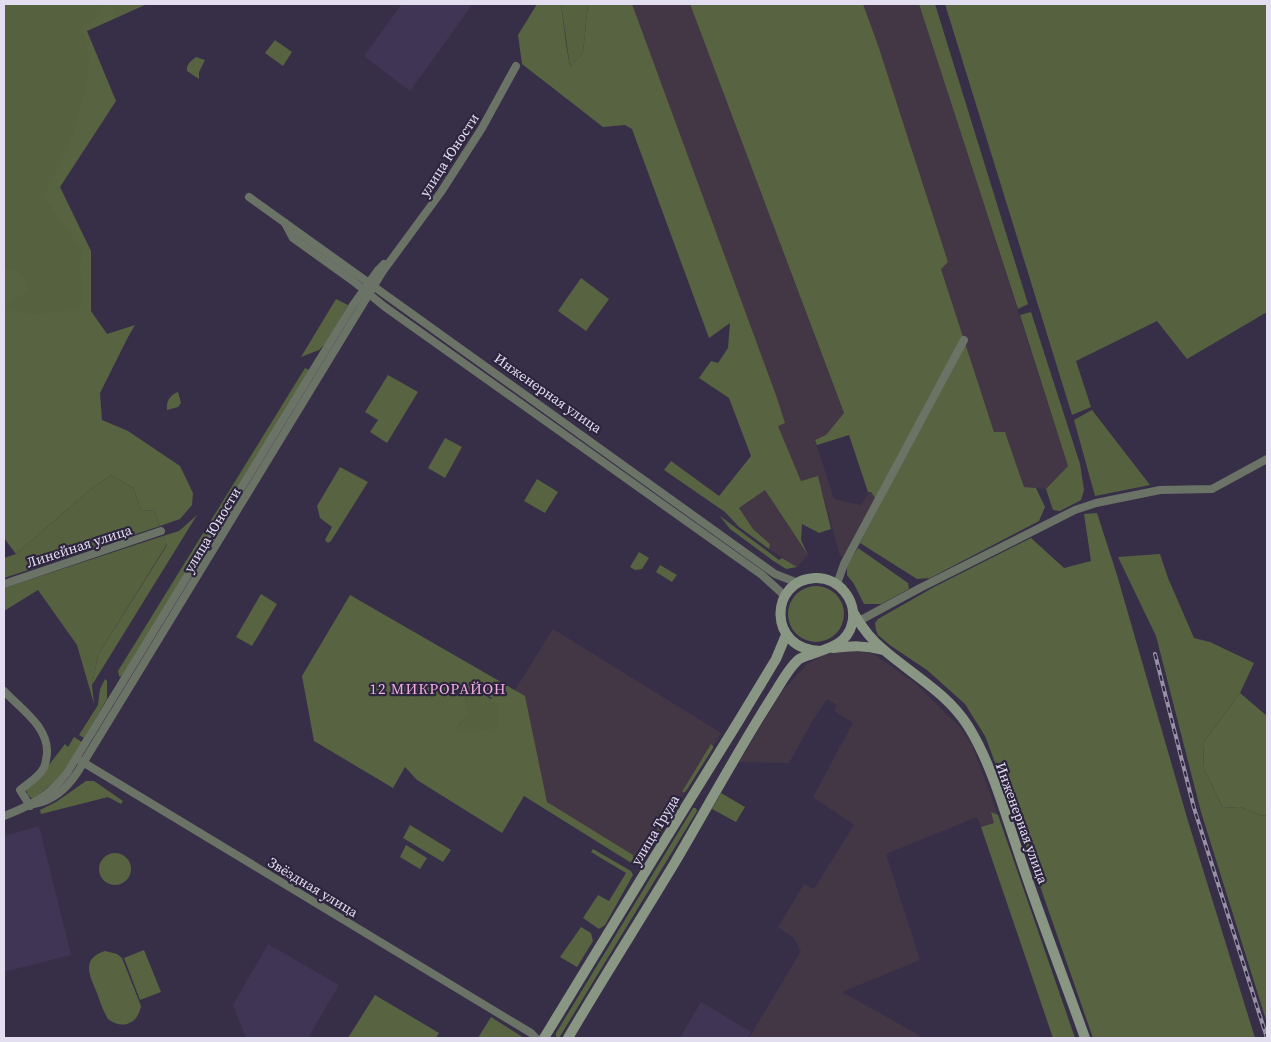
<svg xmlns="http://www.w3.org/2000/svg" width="1271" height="1042" viewBox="0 0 1271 1042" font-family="'Source Serif 4',serif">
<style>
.commercial{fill:#433746}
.built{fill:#403555}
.green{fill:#576341;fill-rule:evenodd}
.forest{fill:#56623f}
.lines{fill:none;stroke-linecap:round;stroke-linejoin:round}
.street{stroke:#6b7367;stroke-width:8}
.secondary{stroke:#899683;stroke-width:10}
.rail-casing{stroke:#9891a6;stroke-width:4}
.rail{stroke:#2d253e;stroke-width:2;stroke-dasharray:5.5;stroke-linecap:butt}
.labels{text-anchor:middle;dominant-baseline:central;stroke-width:4.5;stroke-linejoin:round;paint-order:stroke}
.street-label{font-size:14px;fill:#e4dff0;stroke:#2d253e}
.neighbourhood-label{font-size:15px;letter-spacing:1px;fill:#f0aee0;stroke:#2d253e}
</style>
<rect width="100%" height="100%" fill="#372f48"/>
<g class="commercial">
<polygon points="632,4 690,4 844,414 826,435 815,440 834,499 861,505 870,491 880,505 850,561 840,556 818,477 801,481 778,426 776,395"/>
<polygon points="863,4 919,4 1068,466 1046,489 1024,487 1005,433 994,432 941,269 948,262 879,48"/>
<polygon points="765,490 808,555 797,567 769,549 770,544 753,529 739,508"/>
<polygon points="553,629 721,733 688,788 648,850 640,868 524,795 543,784 525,697 515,690"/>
<polygon points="841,651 872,653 915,683 960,727 972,745 998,815 991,813 995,823 981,827 977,817 886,854 920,960 842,992 924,1038 749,1038 801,951 794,938 778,927 804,884 814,889 854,825 813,797 853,723 834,711 837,705 827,699 812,722 789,763 739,762 782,691 807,664 826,654"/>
</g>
<g class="built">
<polygon points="402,4 468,4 471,6 410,91 364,56"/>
<polygon points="39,826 71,955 4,972 4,836"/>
<polygon points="268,944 339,985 308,1038 246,1038 233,1005"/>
<polygon points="701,1002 751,1032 748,1038 680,1038"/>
</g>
<g class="green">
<polygon points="4,4 147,4 87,31 116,101 60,187 91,251 91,311 107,334 135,325 128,337 100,393 102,420 128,431 180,466 193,493 192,505 180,519 160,526 154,511 141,510 133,488 111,475 91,489 16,554 4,538"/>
<polygon points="537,4 561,4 566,43 570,67 583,52 588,4 632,4 776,395 785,423 778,426 801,481 818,476 831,529 819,533 802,524 801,540 808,555 765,490 739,508 753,529 770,544 769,549 739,527 725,512 664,470 671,461 719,496 751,456 729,398 699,378 711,361 718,363 728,348 730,323 709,338 632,129 625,125 603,127 522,64 518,35"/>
<polygon points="690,4 863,4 879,48 948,262 941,269 994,432 1005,432 1024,487 1036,488 1045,507 1039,521 930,578 917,579 860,543 880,505 871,492 868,492 849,435 817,445 815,440 826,435 844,413"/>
<polygon points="275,40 292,52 283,66 265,53"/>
<path d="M196 57 205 60 199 72V79L187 71C186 64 191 61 196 57Z"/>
<polygon points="581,278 609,299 586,331 558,311"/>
<polygon points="336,299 348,305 326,343 319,350 301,357"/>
<polygon points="305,368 309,370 308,373 122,677 119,676 118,671"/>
<polygon points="388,375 418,392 387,443 370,432 378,420 365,412"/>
<path d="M178 392 181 403 178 407 167 410C166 401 170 395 178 392Z"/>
<polygon points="445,438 462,447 445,478 428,468"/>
<polygon points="340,467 368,482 331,541 328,543 325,540 332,527 320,518 317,506"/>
<polygon points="537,479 558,492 545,513 524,501"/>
<polygon points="1097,513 1117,575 1188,821 1255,1038 1093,1038 1018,823 985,736 965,704 927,670 891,646 878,635 876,630 875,623 878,619 934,587 1031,538 1064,568 1091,561 1084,514"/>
<polygon points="197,515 92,685 98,655 167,545 163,536 179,531"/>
<polygon points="720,516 779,560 782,558 797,567 786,569 772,560 730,529"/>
<polygon points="858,548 908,583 909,589 881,604 864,604 854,584 847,575 847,565"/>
<polygon points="639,552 649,558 642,569 635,570 630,567"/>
<polygon points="660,565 677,575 672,582 656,572"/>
<circle cx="816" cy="614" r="28"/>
<polygon points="261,594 277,604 252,646 236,637"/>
<path d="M350 595 525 696 547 802 633 855V864L524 796 502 833 417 780 405 767 393 788 314 741 302 676ZM484 694 492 698 459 724 468 716V709L465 700Z"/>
<polygon points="105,679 107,681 107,699 84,738 79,735 98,705 100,689"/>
<polygon points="1240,693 1267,716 1267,816 1260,815 1240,807 1223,808 1204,769 1203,743"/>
<polygon points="74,737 82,742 60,777 36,797 32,799 28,795 26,790 45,770 65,744 68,747"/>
<polygon points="711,744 713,746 713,748 688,788 685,792 682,792"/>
<polygon points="86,781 94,781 123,801 121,804 108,797 41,814 40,810 56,802"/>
<polygon points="721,793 745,807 736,822 712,809"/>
<polygon points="674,802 676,804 676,806 652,846 648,850 645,850"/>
<polygon points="693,808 696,808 697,811 559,1038 556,1038 556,1033"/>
<polygon points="991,812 998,815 1075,1038 1053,1038 981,827 994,823"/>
<polygon points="410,825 451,850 443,862 403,838"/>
<polygon points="406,845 427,858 420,869 400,857"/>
<polygon points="593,849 631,871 633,875 605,925 599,929 583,918 598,895 609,901 626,873 591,852"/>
<circle cx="115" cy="869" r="16"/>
<polygon points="581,927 591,933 593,941 577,967 560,957"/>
<polygon points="144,950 161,992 140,1000 124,958"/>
<path d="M105 951 117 954 122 958 141 1006C138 1024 122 1030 108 1019 103 1011 100 1002 97 993 90 976 80 959 105 951Z"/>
<polygon points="375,995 439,1033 436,1038 348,1038"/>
<polygon points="491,1017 524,1038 525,1038 478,1038"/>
</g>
<g class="forest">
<path d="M4 4H103L97 17 82 30 88 48 89 62 86 88 72 137 43 196 81 249C83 255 80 259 80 265 79 280 88 293 78 308L72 310C54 312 20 318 6 305L8 303 27 292C31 283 22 276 17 270L4 268Z"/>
<polygon points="113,4 142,4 115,16"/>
<polygon points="561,4 588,4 583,52 570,67"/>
<polygon points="919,4 935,4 1028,304 1018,309"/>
<polygon points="945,4 1267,4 1267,312 1187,359 1157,321 1076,361 1091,407 1072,415"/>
<polygon points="1031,312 1080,464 1084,490 1081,500 1060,511 1053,510 1046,489 1068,466 1020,315"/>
<polygon points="1092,410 1150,485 1095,496 1074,420"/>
<polygon points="111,475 133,488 141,510 154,511 160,526 4,578 4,558 16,554 91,489"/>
<polygon points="163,536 167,544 98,655 92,685 94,704 77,645 38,590 4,611 4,588"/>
<polygon points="1160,554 1168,578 1194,638 1210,642 1254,663 1240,693 1203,743 1204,769 1223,808 1240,807 1260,815 1267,816 1267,1023 1201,812 1156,636 1118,557"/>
<path d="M476 683 484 694 498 705C499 713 500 723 494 729L468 732 458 730 457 727 468 715 464 694 469 686Z"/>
</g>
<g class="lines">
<g class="street">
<polyline points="249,197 775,574 798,583"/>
<polyline points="285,223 293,238 353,281 385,307 762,575 785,596"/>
<polyline points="4,584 161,531"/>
<polyline points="837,584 844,564 964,340"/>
<polyline points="859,621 920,588 1075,510 1096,503 1160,490 1212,489 1267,459"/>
<path d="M4 691C21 709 49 727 47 754 46 758 46 765 43 769 39 777 27 784 20 790L30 806"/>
<polyline points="81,761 531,1033 536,1038"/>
<path d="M34 804C54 800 66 789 77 773L383 271 441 192 482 128 516 66"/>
<path d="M4 816C32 805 48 797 67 773L353 305 378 270 384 264"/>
</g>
<g class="secondary">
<path d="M853 612C861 626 871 640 884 650 913 675 947 693 968 726 992 764 1006 817 1021 860 1041 920 1064 979 1085 1038"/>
<path d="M833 648C851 646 865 645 883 650"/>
<polyline points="544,1038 652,861 738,722 776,659 786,635"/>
<path d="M568 1038C602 980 639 922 674 864 707 808 737 752 772 697 780 685 787 670 798 660 802 657 807 656 812 654 829 648 847 644 852 624 858 601 839 577 815 578 769 580 767 650 821 651"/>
</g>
<defs>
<polyline id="rail" points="1155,654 1194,808 1267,1038"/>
</defs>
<use href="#rail" class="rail-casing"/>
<use href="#rail" class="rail"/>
</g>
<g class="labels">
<g class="street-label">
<text transform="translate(449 155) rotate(-57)">улица Юности</text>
<text transform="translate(548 393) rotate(35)">Инженерная улица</text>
<text transform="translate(212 530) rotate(-59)">улица Юности</text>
<text transform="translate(79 546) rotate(-18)">Линейная улица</text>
<text transform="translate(1022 823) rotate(70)">Инженерная улица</text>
<text transform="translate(655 830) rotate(-59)">улица Труда</text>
<text transform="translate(313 887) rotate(31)">Звёздная улица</text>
</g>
<g class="neighbourhood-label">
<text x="438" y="688">12 МИКРОРАЙОН</text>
</g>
</g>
<rect width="1271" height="1042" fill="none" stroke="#e4dff0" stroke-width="10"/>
</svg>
